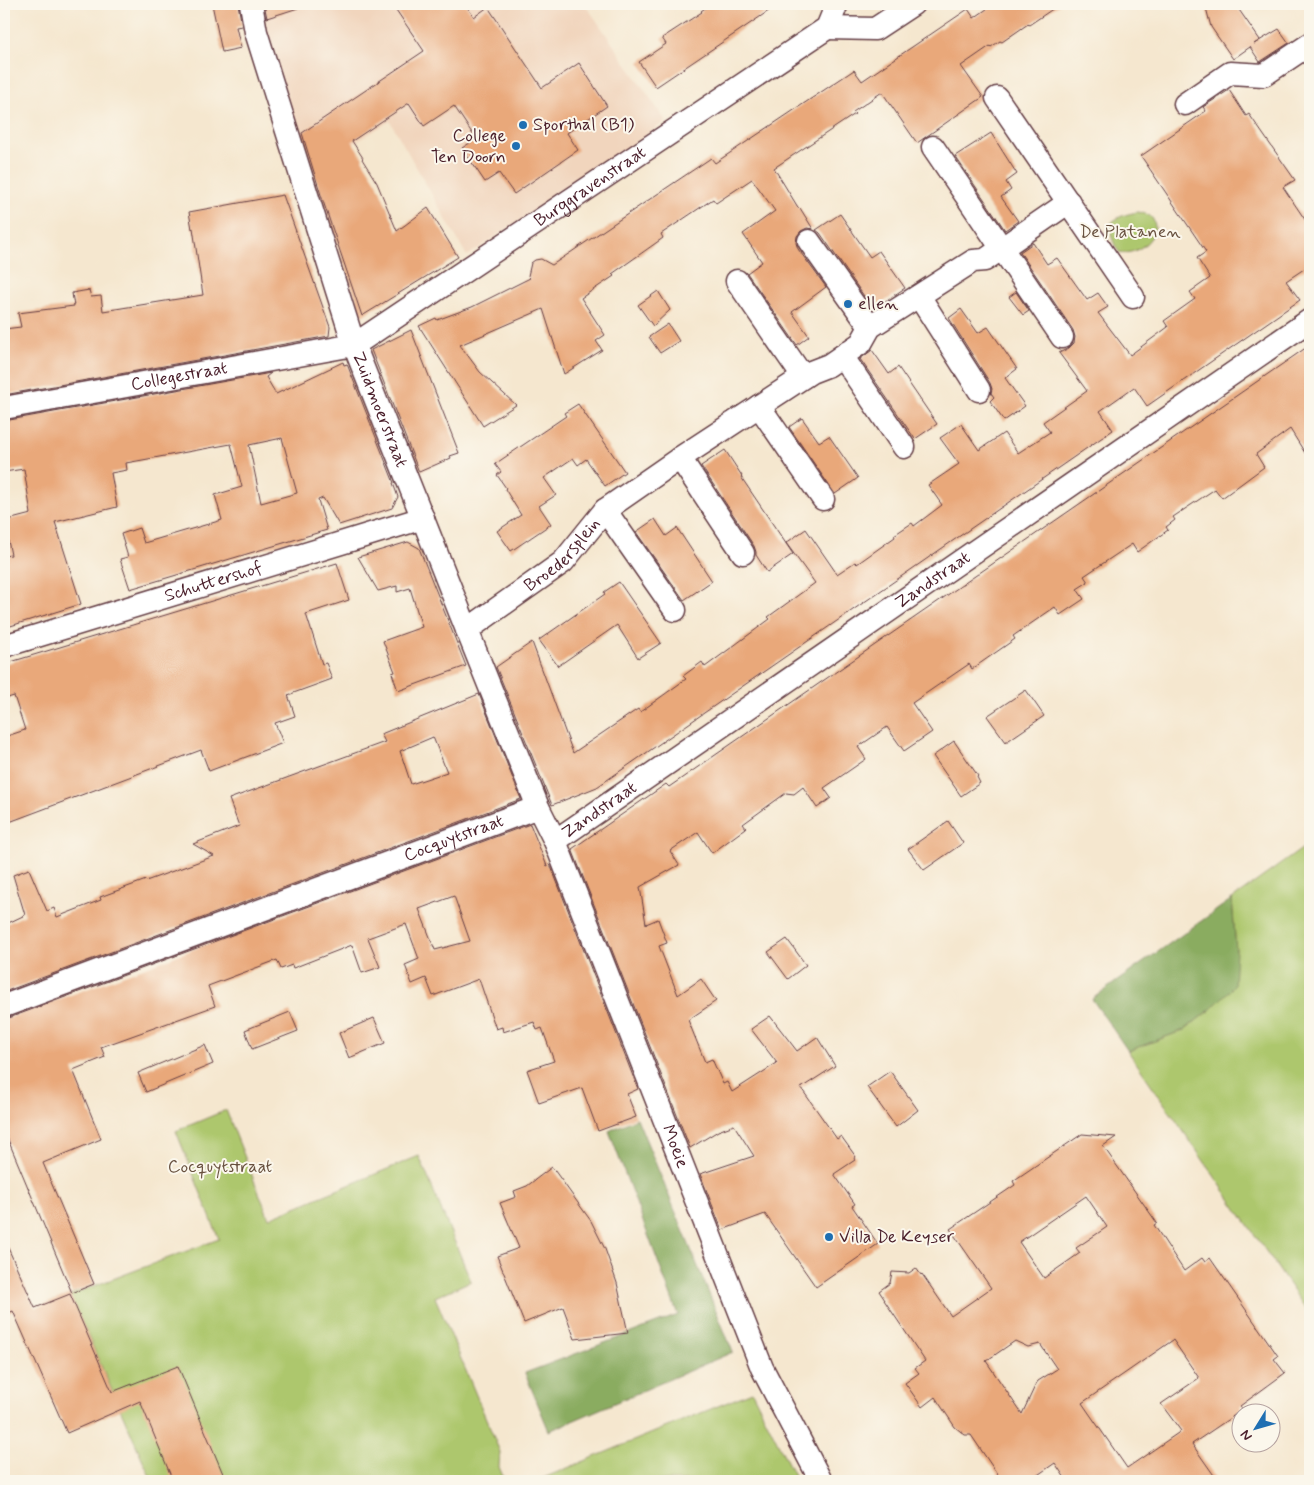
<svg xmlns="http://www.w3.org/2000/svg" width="1314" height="1485" viewBox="0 0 1314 1485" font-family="Mynerve,sans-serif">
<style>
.built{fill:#f1d5bd}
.green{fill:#adc76d;stroke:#7c734c}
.forest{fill:#8aac60;stroke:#6a6646}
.building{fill:#e9a87a;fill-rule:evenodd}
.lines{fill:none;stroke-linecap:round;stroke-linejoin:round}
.minor-casing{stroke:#643d44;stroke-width:25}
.minor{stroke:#fff;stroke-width:22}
.poi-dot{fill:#1f6fb2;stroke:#fbf7ec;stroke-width:2}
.labels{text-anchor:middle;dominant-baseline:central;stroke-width:4;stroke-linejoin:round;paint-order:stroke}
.poi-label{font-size:18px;fill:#4a1f2b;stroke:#fbf7ec;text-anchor:start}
.street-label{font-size:18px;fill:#4a1f2b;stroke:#fbf7ec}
.park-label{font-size:18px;fill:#68513f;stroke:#fbf7ec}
</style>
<rect width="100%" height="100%" fill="#fbf7ec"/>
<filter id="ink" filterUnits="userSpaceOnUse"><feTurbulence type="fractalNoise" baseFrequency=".02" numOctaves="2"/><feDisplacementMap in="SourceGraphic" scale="10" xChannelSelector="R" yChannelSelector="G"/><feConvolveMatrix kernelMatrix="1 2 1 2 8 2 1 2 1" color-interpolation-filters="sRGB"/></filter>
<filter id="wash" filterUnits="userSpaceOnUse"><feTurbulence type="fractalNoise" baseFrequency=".0096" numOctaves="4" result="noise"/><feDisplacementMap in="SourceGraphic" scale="20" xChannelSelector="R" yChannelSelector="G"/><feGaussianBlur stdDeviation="1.12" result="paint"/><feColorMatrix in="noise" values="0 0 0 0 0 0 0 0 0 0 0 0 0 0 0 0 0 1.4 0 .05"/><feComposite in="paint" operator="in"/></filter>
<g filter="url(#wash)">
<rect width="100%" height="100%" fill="#f5e7cf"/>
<polygon class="built" points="257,4 585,4 666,121 467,256 390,121 310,170"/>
<g class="green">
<path d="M1138 212C1142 213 1147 214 1150 216 1166 230 1139 258 1119 252 1113 243 1110 234 1110 224 1118 216 1127 214 1138 212Z"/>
<polygon points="1310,843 1310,1315 1128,1051 1184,1030 1211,1009 1236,951 1232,899"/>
<polygon points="226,1110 269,1218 419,1156 471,1281 435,1297 500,1452 499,1467 505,1481 152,1481 70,1295 219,1239 176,1131"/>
<polygon points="752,1392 797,1481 536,1481"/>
</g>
<g class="forest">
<polygon points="1232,899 1236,951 1234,986 1211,1009 1184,1030 1128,1051 1092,999"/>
<polygon points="637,1118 733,1352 549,1431 525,1373 678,1315 609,1131"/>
</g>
<g id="blocks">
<g class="building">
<polygon points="212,4 238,4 242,26 236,27 241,48 222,52"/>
<polygon points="264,4 297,4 298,8 267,18"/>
<polygon points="392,4 465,4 474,17 488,7 542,88 579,63 607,106 567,133 578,150 514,194 499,173 485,182 462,148 476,139 454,106 424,126 409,103 352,141 363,158 362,159 377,183 397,231 428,208 458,257 362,316 321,195 302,133 424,51"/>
<polygon points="711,4 779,4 656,87 639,62 666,44 662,38 702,12 701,11"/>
<polygon points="994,4 1060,4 1029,25 1028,24 1002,42 1000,41 991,47 990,46 961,66 983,97 917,143 882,92 853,112 855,114 774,168 799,209 800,208 813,229 807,228 801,231 797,236 796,243 798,249 826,287 792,312 809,336 797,345 747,273 762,262 743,234 775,211 752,179 716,203 713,199 661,234 663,238 612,274 614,276 581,298 605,335 596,341 602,350 564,374 543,309 460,345 480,372 516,405 483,426 419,326 436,318 437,320 472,307 530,278 528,276 531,263 535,260 541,259 552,265 711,158 715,163 854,70 862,81 968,9 974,18"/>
<polygon points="1205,4 1235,4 1260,40 1254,44 1279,29 1289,43 1260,62 1250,47 1233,59 1211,27"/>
<polygon points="1229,90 1246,116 1249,114 1295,180 1283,187 1310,227 1310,265 1286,281 1300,300 1147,406 1134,387 1100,411 1113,430 597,787 552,805 496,667 532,642 573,753 638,709 640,712 686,679 683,676 702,662 705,667 770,619 768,617 815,583 786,543 806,529 837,574 855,562 857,564 895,537 894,535 912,523 914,526 942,505 928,485 959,464 940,438 961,424 979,450 1004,433 1018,453 1050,432 1043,422 1087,391 1059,353 1069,348 1074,343 1075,337 1073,330 1020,252 1033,243 1047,264 1057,258 1087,300 1098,293 1108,307 1098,313 1130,355 1168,327 1164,321 1195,299 1190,292 1210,278 1197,258 1206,252 1141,156 1206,111 1203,107"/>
<polygon points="991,133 1017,174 1006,182 1011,190 1001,197 1018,221 1005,230 955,156"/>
<polygon points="283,195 330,327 329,336 4,395 4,329 21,327 18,313 74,306 72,293 89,290 91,297 101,296 103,311 203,295 193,228 192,229 189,212"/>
<polygon points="840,214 870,257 879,251 905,288 873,309 820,233 816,230"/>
<polygon points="658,291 670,310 653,326 638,305"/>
<polygon points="1016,292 1029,311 1023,315 1009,297"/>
<polygon points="961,309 978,333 988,327 1017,369 1005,378 1025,406 1004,421 990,401 994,397 991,393 992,389 990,383 949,318"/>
<polygon points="668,324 679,341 660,353 649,337"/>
<polygon points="411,330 459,453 450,456 451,458 419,472 371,350"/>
<polygon points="1310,345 1310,461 1290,429 1256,454 1264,467 1222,498 1215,489 1173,517 1175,520 1166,527 1168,530 1137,552 1132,544 1084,576 1088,582 1077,589 1084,599 1060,615 1055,607 1013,636 1015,639 972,669 969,664 912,703 932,732 904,751 887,727 858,747 866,759 824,788 831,798 817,808 803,787 794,794 786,793 743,824 746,828 712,853 698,832 670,851 679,865 640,887 646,924 658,919 667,943 659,946 678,995 701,979 716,1001 688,1020 705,1062 712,1059 723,1084 727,1082 732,1092 777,1063 751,1029 770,1016 797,1051 817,1037 835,1066 801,1088 837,1139 841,1136 856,1157 854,1158 855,1160 834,1174 855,1204 852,1206 878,1244 816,1287 765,1214 722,1230 700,1174 754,1156 734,1125 718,1131 690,1148 572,849 666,784 669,787"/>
<polygon points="872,350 889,374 898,367 937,424 915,439 860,359"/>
<path d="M343 362 344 365 347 364 394 483H393L398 497 392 508 339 525 323 498 318 500 327 530 130 589 120 559 128 557 121 534 139 528 144 543 222 520 215 495 242 487 231 444 126 463 127 470 111 473 117 507 55 522 81 604 4 628V556L11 555 4 521 31 514 24 469 4 472V421L271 373 266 377 276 394ZM282 438 297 493 261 503 249 445Z"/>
<polygon points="578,404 625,472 605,486 586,459 578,465 573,458 544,478 556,495 539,506 551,524 511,551 497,531 521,515 505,489 506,488 497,475 501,472 495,464 566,416 564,413"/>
<polygon points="802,418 819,442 829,436 858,478 835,494 789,427"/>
<polygon points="725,450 742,476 741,477 793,554 767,572 756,555 756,552 754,546 701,466"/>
<polygon points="655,519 666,536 677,528 712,581 684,600 636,532"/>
<polygon points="408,542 419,548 466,666 398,691 392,673 395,672 383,641 422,627 410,588 397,592 397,586 378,591 358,557"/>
<polygon points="337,563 349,600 306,614 322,664 326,663 332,679 288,695 295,716 275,723 283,743 209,771 201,750 4,824 4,737 25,730 14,696 4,699 4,664"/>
<polygon points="619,582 661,643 638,658 617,625 558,666 539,640 605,594 604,592"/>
<polygon points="1026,690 1044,716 1006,742 987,716"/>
<path d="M479 694 521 799 4 992V925L25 915 13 875 29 869 47 911 54 908 57 917 101 900 100 897 146 880V881L214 856 193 844 239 826 229 799 385 742 381 734ZM433 737 447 772 411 784 400 751Z"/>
<polygon points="954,741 978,776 977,777 980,783 961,796 933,756"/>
<polygon points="948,821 963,843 924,870 908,849"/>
<path d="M530 824 547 866 550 864 638 1089 627 1094 636 1117 598 1131 582 1088 539 1103 527 1070 554 1061 542 1028 537 1030 534 1022 503 1032 502 1027 496 1029 479 979 433 996 426 978 412 984 405 965 419 959 406 924 368 938 380 967 362 973 352 945 293 968 292 965 281 969 277 960 208 986 215 1006 101 1047 105 1057 73 1070 101 1139 43 1163 94 1284 72 1293 4 1130V1019L9 1018ZM454 896 470 941 435 950 419 909Z"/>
<polygon points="787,939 806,965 788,979 768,952"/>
<polygon points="290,1012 298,1031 252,1049 245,1030"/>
<polygon points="374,1018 385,1043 349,1058 339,1033"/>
<polygon points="205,1045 213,1064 146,1092 138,1073"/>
<polygon points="890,1071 918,1110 896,1127 867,1087"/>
<path d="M1082 1134 1116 1137 1103 1146 1157 1223 1154 1225 1184 1271 1202 1258 1205 1262 1210 1258 1278 1356 1274 1359 1285 1373 1240 1406 1242 1410 1192 1444 1218 1481H1067L1055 1463 1029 1481H1002L971 1435H965L955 1427 935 1397 922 1407 905 1383 919 1373 915 1368 925 1361 884 1300H885L879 1291 890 1283 892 1272 909 1273 916 1268 921 1275 922 1274 951 1316 991 1288 950 1229 1015 1185 1013 1181ZM1086 1196 1107 1227 1076 1248 1080 1253 1044 1278 1019 1242ZM1173 1340 1199 1378 1161 1404 1181 1431 1127 1468 1082 1403ZM1015 1341 1028 1347 1040 1344 1057 1369 1038 1381 1036 1384 1022 1414 986 1361Z"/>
<polygon points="552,1167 591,1221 605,1249 617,1283 628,1333 575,1339 563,1307 524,1323 497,1256 519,1248 500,1203 516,1197 514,1191 527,1186"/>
<polygon points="4,1239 35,1308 70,1294 112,1392 178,1366 226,1481 173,1481 140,1401 67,1433 13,1311 4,1315"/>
</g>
</g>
</g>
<g filter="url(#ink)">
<use href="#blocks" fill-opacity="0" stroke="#643d44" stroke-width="1"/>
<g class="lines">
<defs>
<g id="minor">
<path id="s1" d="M251 4 256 32 354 345 467 630 538 807 555 841 762 1368 821 1481"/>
<polyline points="827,28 875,29 913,4"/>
<polyline points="997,98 1133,297"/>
<polyline points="1185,104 1230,73 1264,75 1310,44"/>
<polyline points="933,147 1062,337"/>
<polyline points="809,241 870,327"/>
<polyline points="737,281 803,377"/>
<polyline points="919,296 979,390"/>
<polyline points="842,356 904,447"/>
<polyline points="759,406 823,499"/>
<path id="s2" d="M4 408 354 345 827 28 837 4"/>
<polyline points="680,458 743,553"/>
<polyline points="605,510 680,458 811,372 829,365 861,343 870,327 973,261 985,260 1069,202"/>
<path id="s3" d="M467 630 563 562 605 510 675 610"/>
<path id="s4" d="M4 646 423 518"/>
<path id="s5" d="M555 841 1310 320"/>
<path id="s6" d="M4 1006 538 807"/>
</g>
</defs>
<use href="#minor" class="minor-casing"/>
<use href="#minor" class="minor"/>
</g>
</g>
<g class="poi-dot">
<circle cx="523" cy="125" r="5"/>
<circle cx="516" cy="146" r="5"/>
<circle cx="848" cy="304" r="5"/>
<circle cx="829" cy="1237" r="5"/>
</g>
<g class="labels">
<g class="poi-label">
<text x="533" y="125">Sporthal (B1)</text>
<text x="506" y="136" text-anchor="end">College<tspan x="506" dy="21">Ten Doorn</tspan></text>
<text x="858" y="304">ellen</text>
<text x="839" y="1237">Villa De Keyser</text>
</g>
<g class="street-label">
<text stroke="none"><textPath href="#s2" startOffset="640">Burggravenstraat</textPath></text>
<text stroke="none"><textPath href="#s2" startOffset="178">Collegestraat</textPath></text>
<text stroke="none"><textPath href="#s1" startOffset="426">Zuidmoerstraat</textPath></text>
<text stroke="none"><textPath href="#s3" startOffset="122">Broedersplein</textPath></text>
<text stroke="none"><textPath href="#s5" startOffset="459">Zandstraat</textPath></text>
<text stroke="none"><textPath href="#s4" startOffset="219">Schuttershof</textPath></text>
<text stroke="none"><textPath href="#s5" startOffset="54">Zandstraat</textPath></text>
<text stroke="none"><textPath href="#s6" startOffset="480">Cocquytstraat</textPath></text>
<text stroke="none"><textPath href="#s1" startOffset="1220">Moeie</textPath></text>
</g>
<g class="park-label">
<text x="1130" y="232">De Platanen</text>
<text x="220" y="1167">Cocquytstraat</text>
</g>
</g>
<rect width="1314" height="1485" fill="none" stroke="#fbf7ec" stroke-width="20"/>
<g transform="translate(1256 1428) rotate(233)"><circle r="24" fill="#fbf7ec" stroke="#b4a19f"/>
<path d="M0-4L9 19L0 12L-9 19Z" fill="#1f6fb2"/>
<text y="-8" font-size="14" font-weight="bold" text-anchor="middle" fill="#4a1f2b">N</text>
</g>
</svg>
